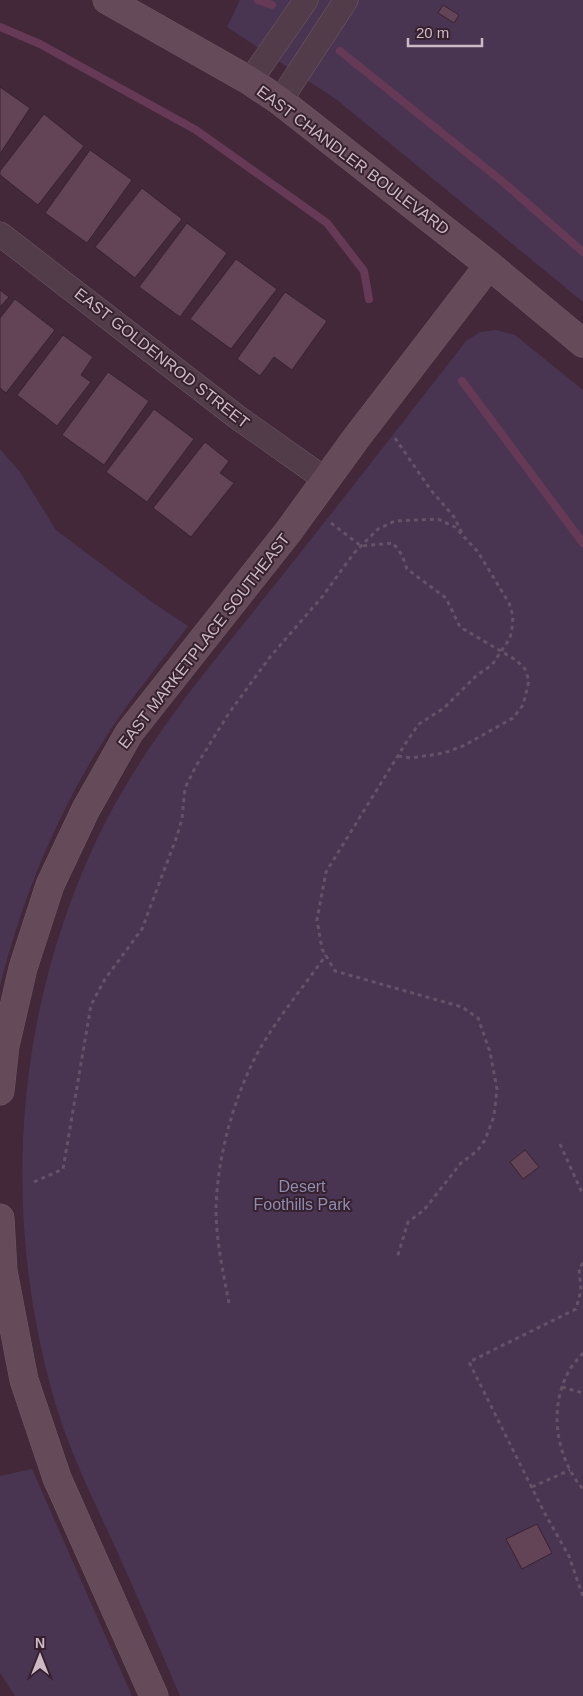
<svg xmlns="http://www.w3.org/2000/svg" width="583" height="1696" viewBox="0 0 583 1696" font-family="Arial,sans-serif">
<style>
.green{fill:#493551}
.lines{fill:none;stroke-linecap:round;stroke-linejoin:round}
.stream{stroke:#663a56;stroke-width:8}
.building{fill:#624456;stroke:#392331}
.street-casing{stroke:#6f5a67;stroke-width:25}
.secondary-casing{stroke:#6f5a67;stroke-width:29}
.path{stroke:#665168;stroke-width:3;stroke-dasharray:4 4;stroke-linecap:butt}
.street{stroke:#523c49;stroke-width:24}
.secondary{stroke:#654a59;stroke-width:28}
.labels{text-anchor:middle;dominant-baseline:central;stroke-width:4;stroke-linejoin:round;paint-order:stroke}
.street-label{font-size:16px;fill:#ccb9c4;stroke:#37212f}
.park-label{font-size:16px;fill:#8e8db0;stroke:#37212f}
</style>
<rect width="100%" height="100%" fill="#422838"/>
<g class="green">
<polygon points="240,0 583,0 583,302 337,100 227,27"/>
<path d="M496 330 515 335 583 390V1696H180C159 1647 138 1598 116 1549 95 1503 72 1457 57 1409 0 1220 13 1015 98 837 142 745 210 666 273 587 338 506 402 423 466 341L480 332Z"/>
<path d="M0 449 20 472 56 530 152 602 188 626C163 660 134 694 111 729 59 808 23 895 0 986Z"/>
<polygon points="32,1469 132,1696 15,1696 0,1673 0,1476"/>
</g>
<g class="lines">
<g class="stream">
<polyline points="258,0 272,5"/>
<polyline points="0,27 40,44 196,130 327,223 364,271 369,299"/>
<polyline points="340,51 503,182 583,252"/>
<polyline points="462,381 583,543"/>
</g>
</g>
<g class="building">
<polygon points="443,5 459,15 454,23 438,13"/>
<polygon points="0,87 30,108 0,154"/>
<polygon points="44,114 84,146 38,205 0,175 0,171"/>
<polygon points="90,150 132,180 87,243 45,213"/>
<polygon points="142,188 182,219 135,278 95,247"/>
<polygon points="187,223 227,253 180,317 139,287"/>
<polygon points="236,259 277,289 231,349 190,319"/>
<polygon points="0,290 9,297 0,307"/>
<polygon points="285,292 327,321 292,370 274,357 260,376 237,359"/>
<polygon points="15,299 55,330 6,393 0,388 0,318"/>
<polygon points="63,335 93,357 81,375 91,382 57,426 17,395"/>
<polygon points="108,372 149,401 104,465 62,435"/>
<polygon points="154,409 194,439 147,502 106,472"/>
<polygon points="205,442 229,461 220,473 234,483 191,537 153,508"/>
<polygon points="525,1150 539,1167 523,1179 510,1162"/>
<polygon points="537,1524 552,1553 522,1569 506,1539"/>
</g>
<g class="lines">
<defs>
<g id="street">
<polyline points="250,81 306,0"/>
<polyline points="280,101 346,0"/>
<polyline points="0,234 237,417 326,480"/>
</g>
<g id="secondary">
<polyline points="107,0 250,81 280,101 489,265 583,343"/>
<polyline points="0,1091 5,1046 23,968 50,885 86,809 129,733 288,532 357,437 489,265"/>
<polyline points="0,1218 3,1271 24,1380 57,1478 154,1696"/>
</g>
</defs>
<use href="#street" class="street-casing"/>
<use href="#secondary" class="secondary-casing"/>
<g class="path">
<polyline points="395,438 430,489 454,517 462,533"/>
<polyline points="331,523 361,546 393,543 402,555 407,569 446,598 460,627 516,660 525,669 529,681 523,705 513,718 463,746 444,753 411,758 398,756"/>
<polyline points="560,1144 583,1195"/>
<polyline points="34,1182 63,1169 91,1005 105,979 142,929 177,836 182,819 185,788 196,766 229,713 270,657 322,597 354,553 378,529 395,521 438,519 455,527 478,552 509,603 513,616 512,629 510,638 492,665 477,675 444,708 419,724 407,741 326,872 317,920 322,949 335,971 462,1007 478,1018 490,1052 497,1089 494,1116 485,1140 477,1151 461,1163 424,1210 408,1222 397,1258"/>
<polyline points="583,1263 579,1268 581,1290 576,1309 469,1362 544,1512 569,1556 583,1597"/>
<path d="M229 1303C223 1272 216 1240 216 1209 217 1162 231 1108 251 1066 268 1029 302 989 326 955"/>
<path d="M583 1353C578 1359 572 1365 569 1371 548 1408 556 1458 583 1489"/>
<polyline points="562,1387 583,1393"/>
<polyline points="532,1487 570,1470"/>
</g>
<use href="#street" class="street"/>
<use href="#secondary" class="secondary"/>
</g>
<g class="labels">
<g class="street-label">
<text transform="translate(353 160) rotate(37)">EAST CHANDLER BOULEVARD</text>
<text transform="translate(162 358) rotate(38)">EAST GOLDENROD STREET</text>
<text transform="translate(204 641) rotate(-52)">EAST MARKETPLACE SOUTHEAST</text>
</g>
<g class="park-label">
<text x="302" y="1186">Desert<tspan x="302" dy="18">Foothills Park</tspan></text>
</g>
</g>
<g transform="translate(40 1656)" stroke="#37212f" stroke-width="4" paint-order="stroke">
<path d="M0-4L9 19L0 12L-9 19Z" fill="#ccb9c4"/>
<text y="-8" font-size="14" font-weight="bold" text-anchor="middle" fill="#ccb9c4">N</text>
</g>
<path d="M408 38v8h74v-8" fill="none" stroke="#ccb9c4" stroke-width="2.5"/>
<text x="416" y="38" font-size="15" fill="#ccb9c4" stroke="#37212f" stroke-width="4" paint-order="stroke">20 m</text>
</svg>
